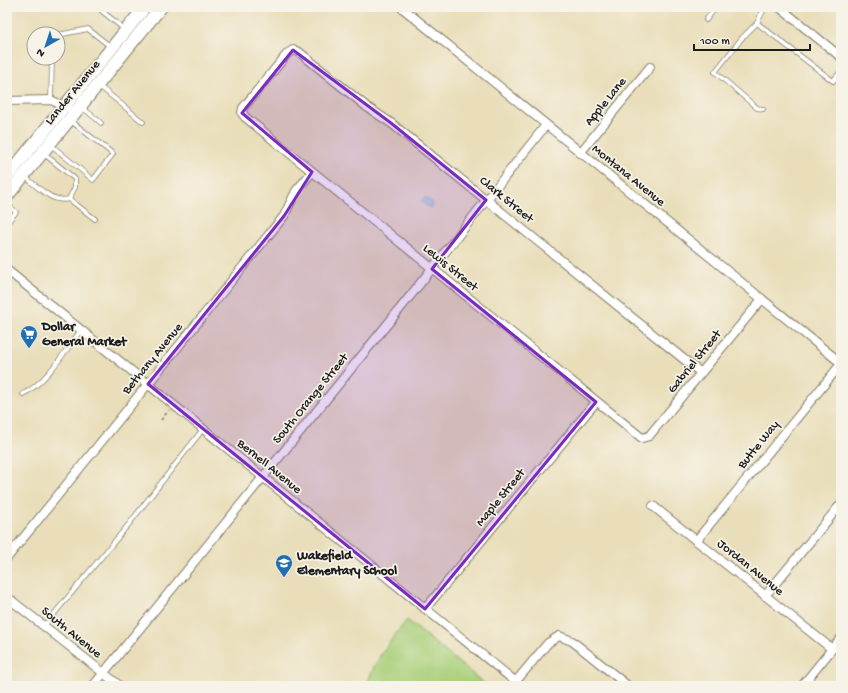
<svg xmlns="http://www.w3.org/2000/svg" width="848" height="693" viewBox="0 0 848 693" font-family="'Gochi Hand',sans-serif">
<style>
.green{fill:#a9cf79;stroke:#62764a}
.water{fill:#68c5e6;stroke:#427081}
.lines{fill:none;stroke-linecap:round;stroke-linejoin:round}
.lane-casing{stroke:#827d6a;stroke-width:5.5}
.street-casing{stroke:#827d6a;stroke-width:10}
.primary-casing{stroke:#827d6a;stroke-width:14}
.path{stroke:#827d6a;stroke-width:1.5;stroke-dasharray:3 3;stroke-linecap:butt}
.lane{stroke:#fff;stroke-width:4}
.street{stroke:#fff;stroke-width:8}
.primary{stroke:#fff;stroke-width:12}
.marked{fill:#7b2cbf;fill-opacity:0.2;stroke:#7b2cbf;stroke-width:3;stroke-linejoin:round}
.labels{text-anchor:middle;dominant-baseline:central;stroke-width:3.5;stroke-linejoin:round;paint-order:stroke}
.street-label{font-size:13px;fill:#1c1c1c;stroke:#f7f3e8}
.poi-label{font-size:13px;font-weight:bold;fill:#1c1c1c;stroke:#f7f3e8;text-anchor:start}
</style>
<rect width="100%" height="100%" fill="#f7f3e8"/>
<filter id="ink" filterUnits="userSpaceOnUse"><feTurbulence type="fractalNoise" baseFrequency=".025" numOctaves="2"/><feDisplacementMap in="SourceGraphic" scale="8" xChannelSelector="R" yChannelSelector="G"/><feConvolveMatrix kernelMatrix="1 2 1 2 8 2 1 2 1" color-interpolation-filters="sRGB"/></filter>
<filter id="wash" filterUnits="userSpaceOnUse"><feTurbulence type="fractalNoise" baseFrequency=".012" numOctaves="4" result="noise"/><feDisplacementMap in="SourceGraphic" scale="16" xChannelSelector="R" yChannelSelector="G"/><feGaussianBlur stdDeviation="0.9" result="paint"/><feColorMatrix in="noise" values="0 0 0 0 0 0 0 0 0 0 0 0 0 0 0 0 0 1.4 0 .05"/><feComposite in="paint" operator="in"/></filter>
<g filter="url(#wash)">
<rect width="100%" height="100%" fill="#e9deb9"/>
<path class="green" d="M407 620 487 686H367C373 661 391 640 407 620Z"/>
<polygon class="water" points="425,197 432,202 433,206 430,208 423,203 422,200"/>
</g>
<g filter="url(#ink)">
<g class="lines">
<defs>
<g id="lane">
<polyline points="97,7 124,29"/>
<polyline points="637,7 643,9 649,7"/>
<polyline points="765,7 757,23 833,81 841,71"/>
<polyline points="706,20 716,7"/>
<polyline points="757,23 742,38 715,72 757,108 763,109"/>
<polyline points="58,35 88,29 111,47"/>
<polyline points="98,85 143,122"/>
<polyline points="51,100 52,58"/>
<polyline points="82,107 101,123"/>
<polyline points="51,145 93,180 113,154 71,121"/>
<path d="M24 176C36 185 52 204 69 199L75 187V179L43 153"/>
<polyline points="69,199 95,219"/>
<polyline points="7,204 16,212 7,223"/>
<path d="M23 394C45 384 66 350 81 330"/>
<polyline points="44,626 129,524 203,429"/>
</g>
<g id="street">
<polyline points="401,7 841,363"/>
<polyline points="779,7 841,57"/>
<polyline points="7,101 51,100 68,108"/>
<polyline points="580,153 650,67"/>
<polyline points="7,270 516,682"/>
<polyline points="701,373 391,123 367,107 299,52 293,50 288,53 243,108 242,113 245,117 642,438 649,436 762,299"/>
<polyline points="653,506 832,649"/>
<polyline points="696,541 841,364"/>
<polyline points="7,558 284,216 296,191 312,172"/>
<polyline points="765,596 841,504"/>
<polyline points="7,597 120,686"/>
<polyline points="425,609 596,402"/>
<polyline points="93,686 403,305 546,125"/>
<polyline points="512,686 548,643 559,636 572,641 628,686"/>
<polyline points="802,686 841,638"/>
</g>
<g id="primary">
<polyline points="7,177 145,7"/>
<polyline points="7,196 161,7"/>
</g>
</defs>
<use href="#lane" class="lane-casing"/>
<use href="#street" class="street-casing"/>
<use href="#primary" class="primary-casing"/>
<polyline class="path" points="161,420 169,410"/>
<use href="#lane" class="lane"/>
<use href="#street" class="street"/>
<use href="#primary" class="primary"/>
</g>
</g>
<path class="marked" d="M293 50 391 123 486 200 432 269 596 402 425 609 148 384 284 216 312 172 242 113Z"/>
<defs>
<symbol id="supermarket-pin" viewBox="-11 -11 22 30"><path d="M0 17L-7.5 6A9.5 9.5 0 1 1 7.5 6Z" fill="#1f6fb2" stroke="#f7f3e8"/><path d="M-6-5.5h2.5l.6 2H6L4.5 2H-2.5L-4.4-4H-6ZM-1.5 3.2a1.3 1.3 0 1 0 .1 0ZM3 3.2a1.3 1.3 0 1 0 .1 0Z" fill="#fff"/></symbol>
<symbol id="school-pin" viewBox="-11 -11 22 30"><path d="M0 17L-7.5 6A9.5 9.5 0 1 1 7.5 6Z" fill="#1f6fb2" stroke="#f7f3e8"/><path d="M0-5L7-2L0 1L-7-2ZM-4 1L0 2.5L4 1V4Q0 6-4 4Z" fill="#fff"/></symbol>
</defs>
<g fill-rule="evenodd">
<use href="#supermarket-pin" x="19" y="324" width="20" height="27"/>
<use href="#school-pin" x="274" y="553" width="20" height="27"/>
</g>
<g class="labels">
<g class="street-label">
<text transform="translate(73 93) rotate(-51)">Lander Avenue</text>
<text transform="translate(606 102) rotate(-51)">Apple Lane</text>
<text transform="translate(628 176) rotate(39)">Montana Avenue</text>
<text transform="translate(506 200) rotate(39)">Clark Street</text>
<text transform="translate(450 268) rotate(39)">Lewis Street</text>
<text transform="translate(153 359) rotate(-51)">Bethany Avenue</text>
<text transform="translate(695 362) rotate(-51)">Gabriel Street</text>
<text transform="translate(311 399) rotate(-51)">South Orange Street</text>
<text transform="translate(759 445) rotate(-51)">Butte Way</text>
<text transform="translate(269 467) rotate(39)">Bernell Avenue</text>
<text transform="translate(501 498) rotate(-51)">Maple Street</text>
<text transform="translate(750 568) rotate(39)">Jordan Avenue</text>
<text transform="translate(71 633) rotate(39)">South Avenue</text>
</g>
<g class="poi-label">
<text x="42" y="327">Dollar<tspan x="42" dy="15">General Market</tspan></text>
<text x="297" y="556">Wakefield<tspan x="297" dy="15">Elementary School</tspan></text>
</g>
</g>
<rect width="848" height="693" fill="none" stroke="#f7f3e8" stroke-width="24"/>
<g transform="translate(46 46) rotate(219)"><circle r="19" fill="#f7f3e8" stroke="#9f9d96"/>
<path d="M0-3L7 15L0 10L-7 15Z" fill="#1f6fb2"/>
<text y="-6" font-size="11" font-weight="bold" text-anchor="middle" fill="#1c1c1c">N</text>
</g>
<path d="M694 44v6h116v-6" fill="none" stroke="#1c1c1c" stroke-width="2"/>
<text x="700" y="44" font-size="12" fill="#1c1c1c" stroke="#f7f3e8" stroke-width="3" paint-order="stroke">100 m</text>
</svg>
